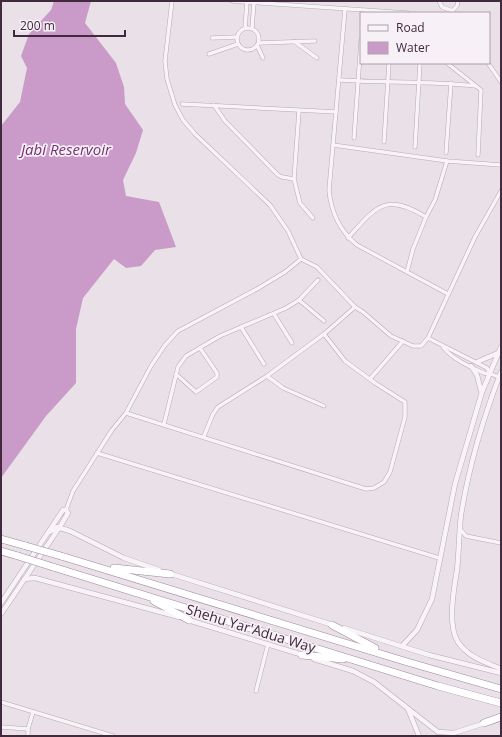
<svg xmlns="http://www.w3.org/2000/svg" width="502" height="737" viewBox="0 0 502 737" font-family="'Open Sans',sans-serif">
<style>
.water{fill:#ca9bc9}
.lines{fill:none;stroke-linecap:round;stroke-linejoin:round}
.minor-casing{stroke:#b7a9b5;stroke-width:4.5}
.tertiary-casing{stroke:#b7a9b5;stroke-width:5.5}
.motorway-casing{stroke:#a0889e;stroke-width:8}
.minor{stroke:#f8f3f7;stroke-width:3.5}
.tertiary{stroke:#f8f3f7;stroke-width:4.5}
.motorway{stroke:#fff;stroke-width:7}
.motorway-bridge-casing{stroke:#a0889e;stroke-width:8;stroke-linecap:butt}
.motorway-bridge{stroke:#fff;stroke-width:7}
.labels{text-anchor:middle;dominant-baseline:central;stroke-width:3.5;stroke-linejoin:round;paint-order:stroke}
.street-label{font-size:14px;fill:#41293e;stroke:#f7f0f6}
.water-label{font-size:15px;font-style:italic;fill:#753272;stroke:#f7f0f6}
</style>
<rect width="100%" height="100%" fill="#e9e0e8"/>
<polygon class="water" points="54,1 91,1 85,23 116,63 124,87 125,104 143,130 136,153 123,180 126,196 159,202 176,247 155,250 141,266 126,268 114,259 83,298 76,329 76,383 46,416 1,478 1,126 20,102 27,68 21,56 29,34 51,10"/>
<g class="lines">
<defs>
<g id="minor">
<polyline points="172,1 165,61 167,79 175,105 183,120 195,134 270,205 288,231 301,259 317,267 355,307 363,312 391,336 413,346 421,346 428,338"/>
<polyline points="232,1 407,13"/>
<polyline points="439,1 442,7 453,11"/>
<path d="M345 9 329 190C331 212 340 231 357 245L448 294"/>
<polyline points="450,13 457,6 458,1"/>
<circle cx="248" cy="39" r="11"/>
<polyline points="245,28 247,2"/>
<polyline points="252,28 254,3"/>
<polyline points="212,38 237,37"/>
<polyline points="295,42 317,58"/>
<polyline points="259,43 315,41"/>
<polyline points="257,45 263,58"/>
<polyline points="209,54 238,44"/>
<polyline points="447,63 481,90 478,155"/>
<polyline points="488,63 501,82"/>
<path d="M340 80C386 83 431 81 476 86"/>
<polyline points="182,104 336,112"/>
<polyline points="214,105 225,121 278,175 282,177 294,179"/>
<polyline points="299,111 294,179 300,203 313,218"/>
<polyline points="354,138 361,41"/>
<polyline points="384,142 389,63"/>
<polyline points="333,145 447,161 501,165"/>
<polyline points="415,147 420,63"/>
<polyline points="446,153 451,83"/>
<path d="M348 238C376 207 385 192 426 217"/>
<polyline points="407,272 413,249 426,217 435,200 447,161"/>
<polyline points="299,300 324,321"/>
<polyline points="274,314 292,343"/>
<polyline points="241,327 264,364"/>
<path d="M443 347C451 358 471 368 484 373 489 374 492 374 499 377"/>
<polyline points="490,373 487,368 428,338 475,237 501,191"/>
<polyline points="176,374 196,392 217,377 217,373 200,348"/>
<polyline points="267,376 283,388 324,406"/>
<polyline points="370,379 403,341"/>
<polyline points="126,413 366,489 374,488 384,482 390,472 405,417 405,402 375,383 345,361 324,334"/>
<polyline points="164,424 178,367 186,356 220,336 286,308 299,300 318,280"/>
<polyline points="204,436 213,414 218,407 267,376 324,334 355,307"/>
<polyline points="97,453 439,558"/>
<polyline points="66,510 73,491 112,430 126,413 151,366 165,345 178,331 257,289 285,272 301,259"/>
<polyline points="460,529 466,536 501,543"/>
<polyline points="256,691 268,644"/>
<polyline points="1,702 113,736"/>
<polyline points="1,727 28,729"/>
<polyline points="28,736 28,729 33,712"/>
</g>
<g id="tertiary">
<polyline points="477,362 498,353"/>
<polyline points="471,366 477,375 481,391"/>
<path d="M501 372C483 418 469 466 461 515 459 533 459 552 457 570 454 588 447 625 458 642 468 657 485 662 501 669"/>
<polyline points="50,532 57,527 70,531 124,558 159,570"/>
<polyline points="168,573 333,625"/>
<polyline points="24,579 35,578 179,617"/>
<polyline points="1,603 63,510 66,510 68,513 61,525 1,614"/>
<polyline points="188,620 303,655"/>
<polyline points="344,628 429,655 501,673"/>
<polyline points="402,646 417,630 432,599 455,484 482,392 501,347"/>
<polyline points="314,659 353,671 374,682 438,732 454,733 485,723"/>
<polyline points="408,709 419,736"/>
</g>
<g id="motorway">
<polyline points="1,539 26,546"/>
<polyline points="1,551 18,556"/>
<polyline points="61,556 404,661 501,689"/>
<polyline points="53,567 438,686 501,703"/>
<polyline points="114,568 170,574"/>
<polyline points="154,601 189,620"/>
<polyline points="332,625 375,648"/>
<polyline points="302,655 343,659"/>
<polyline points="484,723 501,717"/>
</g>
</defs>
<use href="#minor" class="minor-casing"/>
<use href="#tertiary" class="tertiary-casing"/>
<use href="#motorway" class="motorway-casing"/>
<use href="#minor" class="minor"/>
<use href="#tertiary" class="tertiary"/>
<use href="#motorway" class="motorway"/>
<defs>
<g id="motorway-bridge">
<polyline points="26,546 61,556"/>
<polyline points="18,556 53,567"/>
</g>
</defs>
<use href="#motorway-bridge" class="motorway-bridge-casing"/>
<use href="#motorway-bridge" class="motorway-bridge"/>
</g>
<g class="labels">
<g class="street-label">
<text transform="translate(251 628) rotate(17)">Shehu Yar'Adua Way</text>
</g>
<g class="water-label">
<text x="66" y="149">Jabi Reservoir</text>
</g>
</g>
<rect width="502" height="737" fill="none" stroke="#41293e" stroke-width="4"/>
<rect x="360" y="12" width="130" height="52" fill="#f7f0f6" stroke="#aea0ac"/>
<rect x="368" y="25" width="20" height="6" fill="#f8f3f7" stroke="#aea0ac"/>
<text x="396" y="32" font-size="12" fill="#41293e">Road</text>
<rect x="368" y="42" width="20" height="12" fill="#ca9bc9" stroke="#aea0ac"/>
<text x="396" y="52" font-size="12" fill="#41293e">Water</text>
<path d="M14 30v6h111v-6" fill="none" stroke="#41293e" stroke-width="2"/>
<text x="20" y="30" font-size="12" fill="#41293e" stroke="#f7f0f6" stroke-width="3" paint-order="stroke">200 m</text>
</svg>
